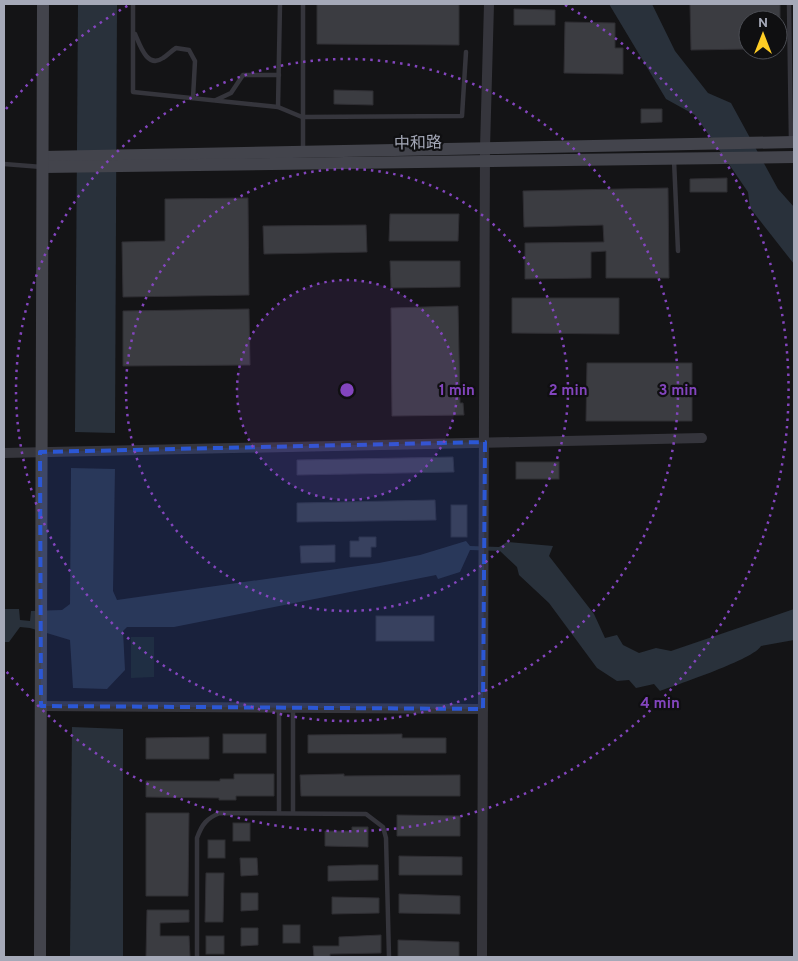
<svg xmlns="http://www.w3.org/2000/svg" width="798" height="961" viewBox="0 0 798 961" font-family="Overpass,'Noto Sans SC',sans-serif">
<style>
.green{fill:#1c251e}
.water{fill:#29313b}
.building{fill:#3b3c41;stroke:#2f2e33}
.lines{fill:none;stroke-linecap:round;stroke-linejoin:round}
.service{stroke:#35353c;stroke-width:4.5}
.tertiary{stroke:#35353c;stroke-width:10}
.secondary{stroke:#43444c;stroke-width:12}
.marked{fill:#2b57d5;fill-opacity:0.2;stroke:#2b57d5;stroke-width:4;stroke-dasharray:10 6;stroke-linejoin:round}
.ring{fill:none;stroke:#8345be;stroke-width:2.5;stroke-dasharray:2.5 5}
.labels{text-anchor:middle;dominant-baseline:central;stroke-width:4.5;stroke-linejoin:round;paint-order:stroke}
.street-label{font-size:16px;fill:#a5a9b8;stroke:#0f0f11}
.centre{fill:#8345be;stroke:#0f0f11;stroke-width:2.5}
.ring-label{font-size:15px;text-anchor:middle;font-weight:bold;fill:#8345be;stroke:#0f0f11;stroke-width:4.5;stroke-linejoin:round;paint-order:stroke}
</style>
<rect width="100%" height="100%" fill="#141416"/>
<polygon class="green" points="131,637 154,637 154,677 131,678"/>
<g class="water">
<polygon points="78,4 117,4 115,433 75,432"/>
<polygon points="609,4 652,4 675,51 708,93 731,103 778,189 794,207 794,264 750,208 748,192 695,115 666,99"/>
<path d="M71 468 115 469 113 591 117 600 379 563 420 555 466 541 470 546 499 547 507 542 553 546 549 556 594 614 605 638 617 635 623 645 639 653 656 648 671 651 794 609V640L761 646C754 659 679 684 660 691L654 684 636 688 629 680 617 681 597 668 549 603 519 575 517 567 500 551 470 550 460 572 438 579 436 575 174 627H127L123 631 125 670 107 689 73 688 70 640 30 628 20 627 9 642H4V609H19L20 620 30 621 31 611 62 610 70 604Z"/>
<polygon points="72,727 123,729 123,957 70,957"/>
</g>
<g class="building">
<polygon points="317,4 459,4 459,45 317,44"/>
<polygon points="690,4 780,4 780,20 748,20 748,49 691,50"/>
<polygon points="514,9 555,10 555,25 514,25"/>
<polygon points="565,22 615,23 615,48 623,48 623,74 564,73"/>
<polygon points="334,90 373,91 373,105 334,104"/>
<polygon points="641,109 662,109 662,122 641,123"/>
<polygon points="727,178 727,192 690,192 690,179"/>
<polygon points="668,188 669,278 606,278 606,251 591,252 591,278 525,279 525,243 604,242 603,225 524,227 523,191"/>
<polygon points="248,198 249,295 123,297 122,242 165,241 165,199"/>
<polygon points="390,214 459,214 458,241 389,241"/>
<polygon points="366,225 367,252 264,254 263,226"/>
<polygon points="390,261 460,261 460,287 391,288"/>
<polygon points="512,298 619,298 619,334 512,333"/>
<polygon points="458,306 460,403 463,403 464,415 392,416 391,308"/>
<polygon points="249,309 250,365 123,366 123,311"/>
<polygon points="587,363 692,363 692,421 586,421"/>
<polygon points="453,457 454,472 297,475 297,460"/>
<rect x="516" y="462" width="43" height="17"/>
<polygon points="435,500 436,520 297,522 297,503"/>
<rect x="451" y="505" width="16" height="32"/>
<polygon points="359,537 376,537 376,547 371,547 371,557 350,557 350,541 359,541"/>
<polygon points="335,545 335,562 301,563 300,546"/>
<rect x="376" y="616" width="58" height="25"/>
<rect x="223" y="734" width="43" height="19"/>
<polygon points="402,734 402,738 446,738 446,753 308,753 308,735"/>
<polygon points="209,737 209,759 146,759 146,738"/>
<polygon points="234,774 274,774 274,796 236,796 236,800 219,800 219,798 146,797 146,781 220,781 220,779 234,779"/>
<polygon points="344,774 344,776 460,775 460,796 301,796 300,775"/>
<polygon points="146,813 189,813 188,896 146,896"/>
<polygon points="397,815 460,816 460,836 397,836"/>
<rect x="233" y="823" width="17" height="18"/>
<polygon points="352,827 368,827 368,847 325,846 325,831 352,831"/>
<rect x="208" y="840" width="17" height="18"/>
<polygon points="399,856 462,857 462,875 399,875"/>
<polygon points="240,858 257,858 258,875 241,876"/>
<polygon points="360,865 378,865 378,880 328,881 328,866"/>
<polygon points="206,873 224,873 223,922 205,922"/>
<polygon points="241,893 258,893 258,910 241,911"/>
<polygon points="399,894 460,896 460,914 399,913"/>
<polygon points="332,897 379,898 379,913 332,914"/>
<polygon points="147,910 189,910 189,922 160,923 160,936 189,936 190,957 146,957"/>
<rect x="283" y="925" width="17" height="18"/>
<polygon points="241,928 258,928 258,945 241,946"/>
<polygon points="381,935 381,953 330,954 330,957 314,957 313,946 339,946 339,937"/>
<rect x="206" y="936" width="18" height="18"/>
<polygon points="398,940 459,942 459,957 398,957"/>
</g>
<g class="lines">
<g class="service">
<polyline points="133,4 133,92 278,107 302,117 462,116 466,52"/>
<polyline points="789,4 791,140"/>
<path d="M135 34C140 45 147 69 163 58 168 55 171 51 176 48L189 50 195 61 193 98"/>
<polyline points="216,100 231,93 243,75 279,75"/>
<polyline points="278,107 280,4"/>
<polyline points="303,150 303,4"/>
<polyline points="674,160 678,251"/>
<polyline points="4,164 42,167"/>
<polyline points="279,709 279,812"/>
<polyline points="293,709 293,812"/>
<path d="M197 957V838C202 824 207 818 220 813L366 814 383 827 386 838 389 957"/>
</g>
<g class="tertiary">
<polyline points="4,453 702,438"/>
<polyline points="41,706 483,709"/>
<polyline points="482,957 485,148 489,4"/>
</g>
<g class="secondary">
<polyline points="43,157 794,142"/>
<polyline points="43,167 794,157"/>
<polyline points="40,957 43,4"/>
</g>
</g>
<path class="marked" d="M485 442 483 709 41 706 40 452Z"/>
<circle cx="347" cy="390" r="110" fill="#8345be" fill-opacity=".12"/>
<g class="ring">
<circle cx="347" cy="390" r="110"/>
<circle cx="347" cy="390" r="221"/>
<circle cx="347" cy="390" r="331"/>
<path d="M6 109A442 442 0 0 1 129 5M565 5A442 442 0 1 1 6 671"/>
</g>
<g class="labels">
<g class="street-label">
<text transform="translate(418 144) rotate(-1)">中和路</text>
</g>
</g>
<circle cx="347" cy="390" r="8" class="centre"/>
<g class="ring-label">
<text x="457" y="395">1 min</text>
<text x="568" y="395">2 min</text>
<text x="678" y="395">3 min</text>
<text x="660" y="708">4 min</text>
</g>
<rect width="798" height="961" fill="none" stroke="#a5a9b8" stroke-width="10"/>
<g transform="translate(763 35)"><circle r="24" fill="#0f0f11" stroke="#4b4d54"/>
<path d="M0-4L9 19L0 12L-9 19Z" fill="#ffcd24"/>
<text y="-8" font-size="14" font-weight="bold" text-anchor="middle" fill="#a5a9b8">N</text>
</g>
</svg>
